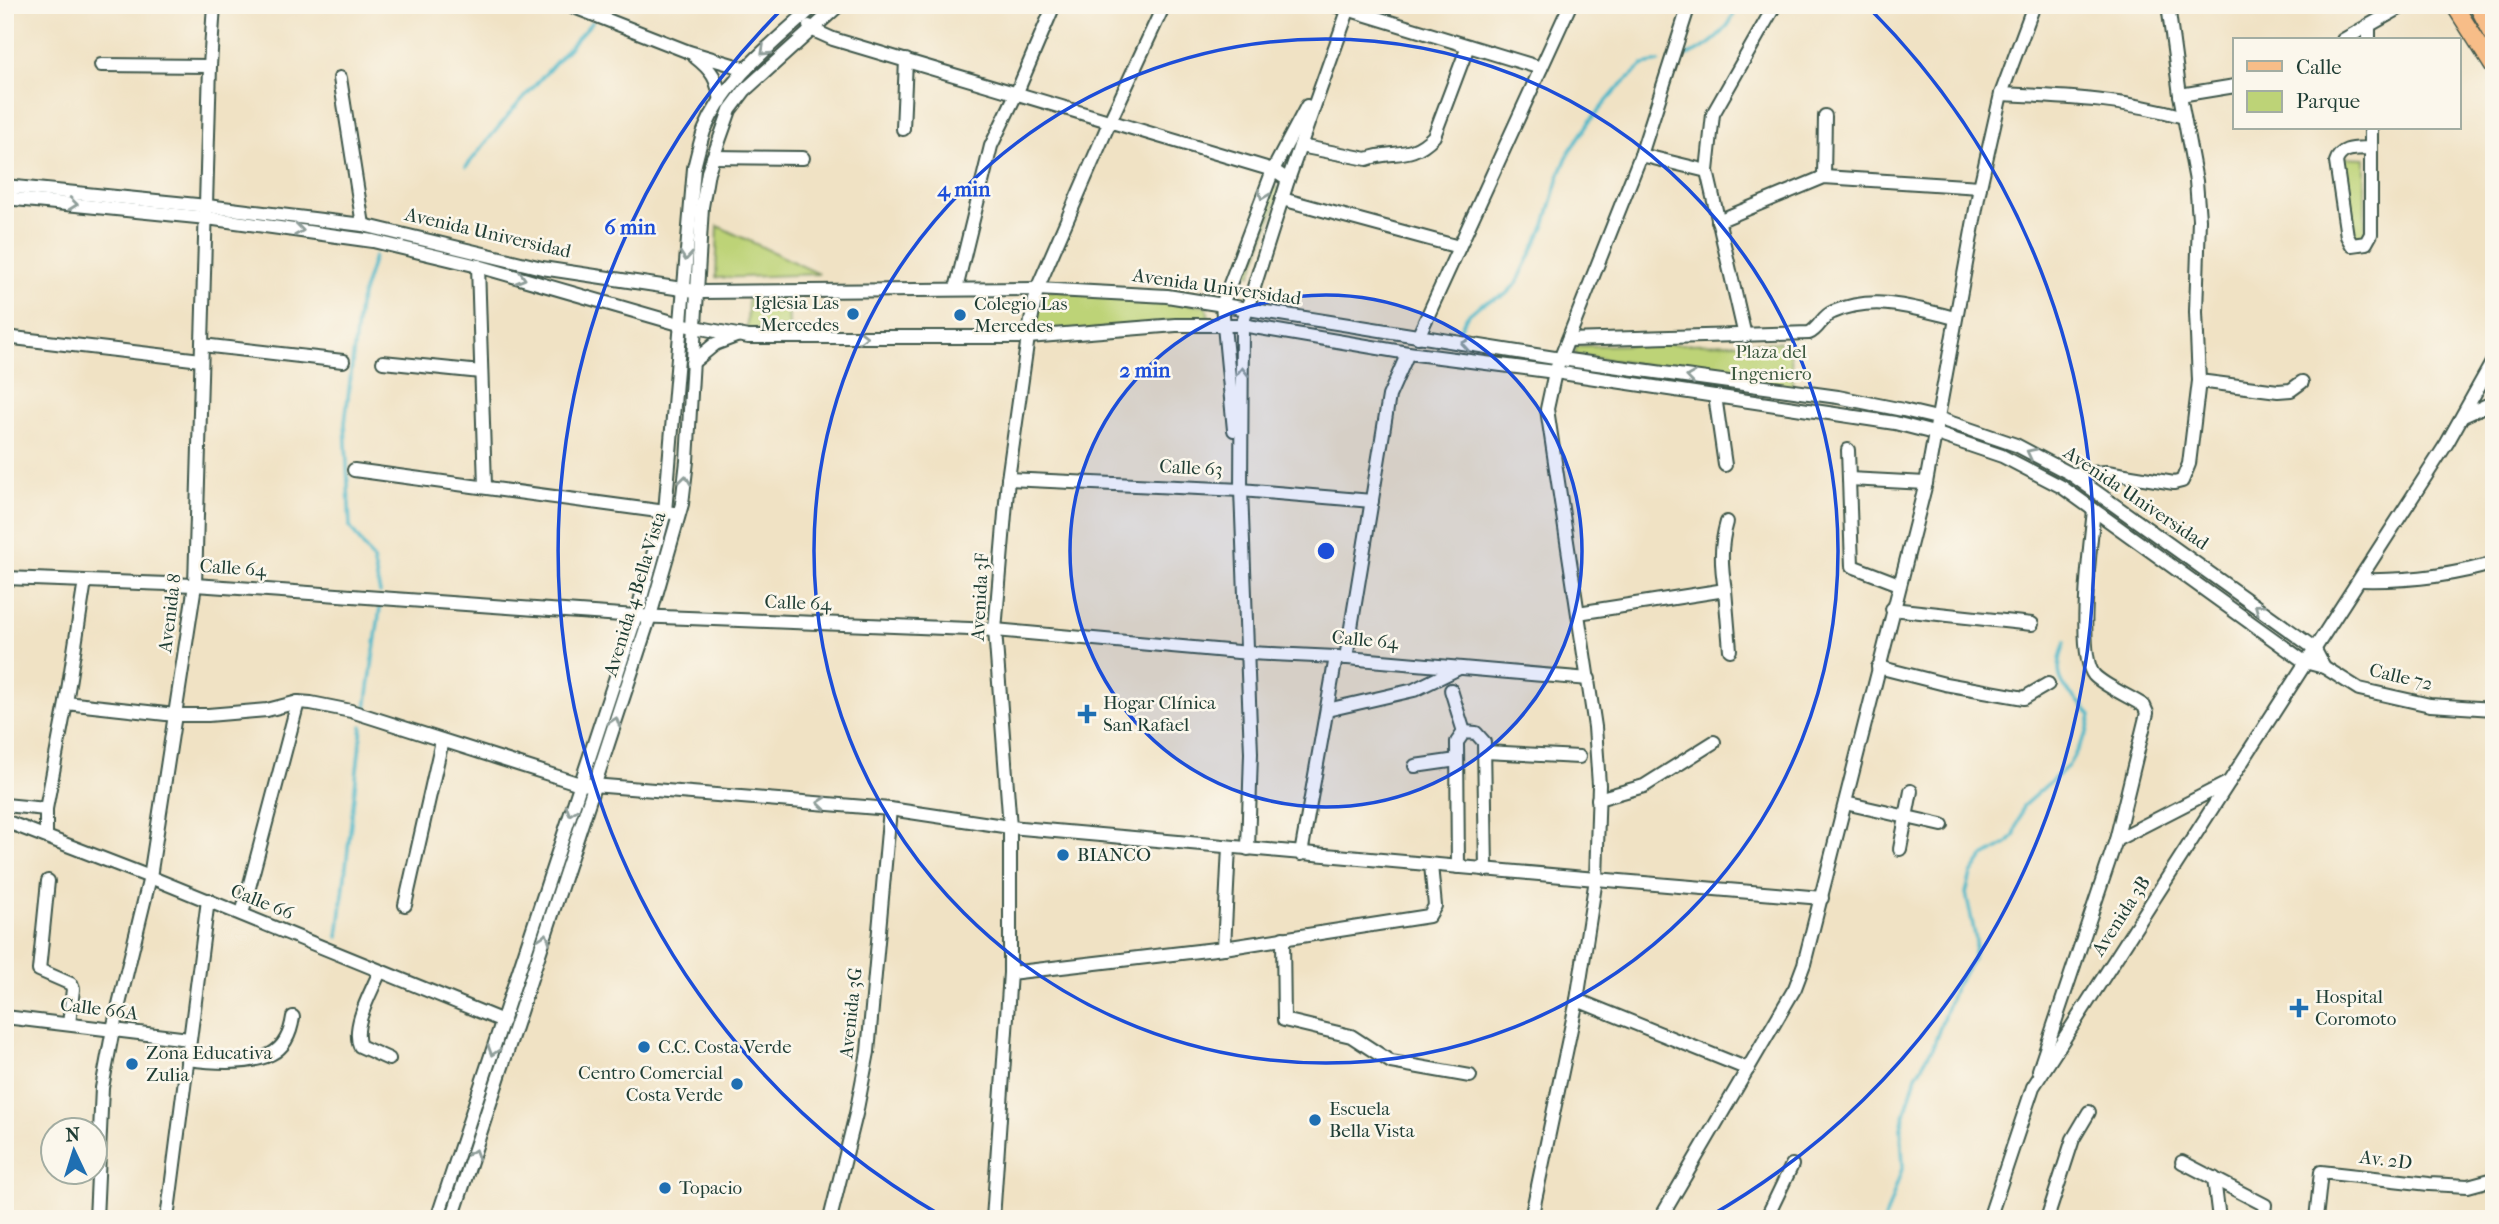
<svg xmlns="http://www.w3.org/2000/svg" width="2499" height="1224" viewBox="0 0 2499 1224" font-family="'IM FELL French Canon',serif">
<style>
.green{fill:#bdd377;stroke:#6e8856;stroke-width:2}
.lines{fill:none;stroke-linecap:round;stroke-linejoin:round}
.stream{stroke:#4bb7c8;stroke-width:3.5}
.minor-casing{stroke:#3e564a;stroke-width:16}
.major-casing{stroke:#3e564a;stroke-width:19}
.minor{stroke:#fff;stroke-width:12}
.major{stroke:#f7bd88;stroke-width:16}
.oneway{stroke:#8f9e9a}
.ring{fill:none;stroke:#1d4ed8;stroke-width:3.5}
.poi-dot{fill:#1f6fb2;stroke:#fbf7ec;stroke-width:2.5}
.labels{text-anchor:middle;dominant-baseline:central;stroke-width:5;stroke-linejoin:round;paint-order:stroke}
.street-label{font-size:19px;fill:#1f3d34;stroke:#fbf7ec}
.poi-label{font-size:19px;fill:#1f3d34;stroke:#fbf7ec;text-anchor:start}
.park-label{font-size:19px;fill:#3f5b41;stroke:#fbf7ec}
.centre{fill:#1d4ed8;stroke:#fbf7ec;stroke-width:3.5}
.ring-label{font-size:21px;text-anchor:middle;font-weight:bold;fill:#1d4ed8;stroke:#fbf7ec;stroke-width:5;stroke-linejoin:round;paint-order:stroke}
</style>
<rect width="100%" height="100%" fill="#fbf7ec"/>
<filter id="ink" filterUnits="userSpaceOnUse"><feTurbulence type="fractalNoise" baseFrequency=".0143" numOctaves="2"/><feDisplacementMap in="SourceGraphic" scale="14" xChannelSelector="R" yChannelSelector="G"/><feConvolveMatrix kernelMatrix="1 2 1 2 8 2 1 2 1" color-interpolation-filters="sRGB"/></filter>
<filter id="wash" filterUnits="userSpaceOnUse"><feTurbulence type="fractalNoise" baseFrequency=".00686" numOctaves="4" result="noise"/><feDisplacementMap in="SourceGraphic" scale="28" xChannelSelector="R" yChannelSelector="G"/><feGaussianBlur stdDeviation="1.57" result="paint"/><feColorMatrix in="noise" values="0 0 0 0 0 0 0 0 0 0 0 0 0 0 0 0 0 1.4 0 .05"/><feComposite in="paint" operator="in"/></filter>
<g filter="url(#wash)">
<rect width="100%" height="100%" fill="#f0e2c4"/>
<g class="green">
<polygon points="2341,157 2365,158 2365,236 2354,239"/>
<polygon points="1272,186 1281,189 1251,275 1239,270"/>
<polygon points="718,226 819,274 716,278"/>
<polygon points="1037,289 1206,306 1209,317 1028,337"/>
<polygon points="788,297 789,330 747,329 748,299"/>
<polygon points="1790,342 1793,386 1575,355 1576,346"/>
</g>
<g class="lines">
<g class="stream">
<polyline points="603,9 606,5"/>
<path d="M1685 56C1706 50 1733 29 1736 5"/>
<polyline points="466,167 510,113 592,22"/>
<polyline points="374,257 359,305 345,423 350,527 373,560 380,593"/>
<polyline points="1457,334 1467,316 1481,304 1505,295 1517,283 1545,225 1560,174 1569,152 1590,121 1618,88 1643,65 1659,62"/>
<polyline points="366,709 380,608"/>
<polyline points="338,937 362,726"/>
<path d="M1885 1219 1903 1166 1901 1127 1916 1076 1933 1047 1954 988 1973 958 1976 940 1966 893 1971 874 1982 858 2007 844 2014 836 2023 806 2068 766 2087 733 2091 715C2065 686 2050 683 2065 642"/>
</g>
</g>
</g>
<g filter="url(#ink)">
<g class="lines">
<defs>
<g id="minor">
<polyline points="569,5 689,52 746,69"/>
<polyline points="1334,5 1541,68"/>
<polyline points="809,26 813,30 833,39 1273,170 1288,180"/>
<polyline points="2369,26 2369,40"/>
<polyline points="2343,40 2405,5"/>
<path d="M695 57C713 71 717 79 721 101"/>
<polyline points="101,65 210,66"/>
<polyline points="340,78 363,225"/>
<path d="M2001 94C2063 97 2124 99 2184 117"/>
<polyline points="2180,95 2235,86"/>
<path d="M2371 128V234L2366 243 2352 245 2347 236 2336 162C2341 146 2357 149 2371 148"/>
<polyline points="903,129 906,60"/>
<path d="M1300 146 1367 159C1393 149 1410 161 1434 136L1468 46"/>
<polyline points="1641,155 1707,171"/>
<polyline points="713,157 803,158"/>
<polyline points="1824,177 1825,116"/>
<polyline points="5,186 207,206 363,225 542,268 702,292 1037,289 1167,296 1561,359 1838,397 1903,410 1937,418 2016,445 2071,474 2314,648 2324,667"/>
<polyline points="5,198 207,218 373,241 478,266 679,324 748,337 1028,337 1176,325 1242,325 1408,353 1555,372 1895,423 1934,433 2002,456 2062,487 2305,662 2324,667 2359,689 2430,705 2494,709"/>
<polyline points="1282,199 1459,247"/>
<polyline points="1718,221 1824,177 1980,187"/>
<polyline points="478,266 485,486"/>
<polyline points="956,289 991,146 1017,92 1054,5"/>
<polyline points="1745,336 1707,171 1713,114 1775,5"/>
<polyline points="5,337 201,360"/>
<polyline points="1418,337 1570,5"/>
<path d="M1568 340 1809 333C1819 329 1822 316 1833 312 1876 294 1913 308 1955 318"/>
<polyline points="202,345 343,361"/>
<polyline points="383,362 481,372"/>
<polyline points="692,363 715,344 739,335"/>
<polyline points="2199,381 2278,391 2291,390 2302,382"/>
<polyline points="1715,396 1725,465"/>
<polyline points="2463,416 2494,402"/>
<polyline points="1234,430 1222,305 1273,170 1307,106"/>
<polyline points="1848,450 1852,566 1899,584"/>
<polyline points="354,470 673,513"/>
<polyline points="2071,474 2107,472 2174,483 2182,481 2189,464 2199,381 2196,312 2199,219 2196,181 2180,95 2168,5"/>
<polyline points="1008,479 1241,490 1372,501"/>
<polyline points="1849,479 1926,483"/>
<path d="M2094 510C2091 540 2076 654 2094 675 2104 686 2131 697 2144 706L2147 713 2116 840"/>
<polyline points="5,578 195,585 636,616 995,630 1249,653 1336,657 1589,679"/>
<path d="M2360 580C2404 581 2452 576 2494 563"/>
<polyline points="1725,590 1730,650"/>
<polyline points="1892,609 2032,624"/>
<path d="M1578 613 1725 590C1721 565 1720 546 1727 522"/>
<polyline points="1346,658 1389,396 1408,353"/>
<polyline points="1878,667 1945,684 2024,698 2048,684"/>
<polyline points="1451,690 1464,732"/>
<polyline points="66,703 85,581"/>
<polyline points="1327,710 1414,690 1459,668"/>
<polyline points="1485,752 1579,757"/>
<polyline points="1415,766 1457,760"/>
<polyline points="1598,799 1644,786 1714,742"/>
<polyline points="1845,803 1942,825"/>
<polyline points="5,805 46,809 66,703 175,715 208,715 267,710 298,702 311,703 351,711 580,784 890,809 1010,827 1596,879 1599,785 1595,727 1547,409 1555,372 1641,155 1689,5"/>
<polyline points="46,809 46,836"/>
<polyline points="5,821 150,877 503,1021"/>
<polyline points="1248,849 1251,753 1241,490 1242,325 1288,180 1350,5"/>
<polyline points="1900,849 1911,791"/>
<polyline points="1301,854 1336,657"/>
<polyline points="1458,867 1457,742 1464,732 1476,733 1484,742 1486,870"/>
<polyline points="48,881 39,970 71,984 73,989 69,1024"/>
<polyline points="405,905 442,741"/>
<polyline points="242,914 298,702"/>
<polyline points="1283,938 1284,1020 1351,1036 1391,1062 1470,1076"/>
<polyline points="1224,948 1229,847"/>
<path d="M380 971C372 991 351 1026 360 1046L389 1059"/>
<polyline points="1010,973 1224,948 1429,916 1435,906 1431,865"/>
<polyline points="1577,1000 1748,1069"/>
<polyline points="5,1017 189,1039"/>
<path d="M187 1059C210 1062 250 1065 271 1054 285 1047 291 1031 293 1017"/>
<polyline points="2039,1070 2116,840 2229,782"/>
<polyline points="2182,1162 2265,1205 2263,1219"/>
<polyline points="2214,1178 2219,1219"/>
<polyline points="96,1219 102,1088 113,1029 150,877 195,585 210,66 214,5"/>
<polyline points="167,1219 208,900"/>
<path d="M437 1219 636 616 665 512 694 168C697 156 700 143 704 131 725 79 775 42 815 5"/>
<polyline points="452,1219 650,616 682,504 687,461 702,207 708,172 730,110 745,90 839,5"/>
<polyline points="830,1219 856,1114 868,1052 890,809"/>
<polyline points="993,1219 1010,973 1010,827 995,630 1008,479 1028,337 1037,289 1110,121 1164,5"/>
<polyline points="1531,1219 1577,1000 1596,879 1822,898"/>
<polyline points="1660,1219 1795,988 1804,964 1926,483 1980,187 2001,94 2034,5"/>
<polyline points="1766,1219 1792,1165"/>
<polyline points="1989,1219 2033,1087 2447,443 2494,359"/>
<polyline points="2047,1219 2073,1139 2089,1112"/>
<polyline points="2316,1219 2321,1172 2429,1184 2468,1186 2494,1179"/>
</g>
<g id="major">
<polyline points="2454,5 2494,68"/>
<polyline points="2477,5 2494,37"/>
</g>
</defs>
<use href="#minor" class="minor-casing"/>
<use href="#major" class="major-casing"/>
<use href="#minor" class="minor"/>
<use href="#major" class="major"/>
</g>
<defs><path id="oneway-chevron" d="M-2-3.5L2.5 0L-2 3.5" fill="none" stroke-width="1.6" stroke-linecap="round" stroke-linejoin="round" transform="scale(1.75)"/></defs>
<g class="oneway">
<use href="#oneway-chevron" transform="translate(765 51) rotate(137)"/>
<use href="#oneway-chevron" transform="translate(1263 195) rotate(111)"/>
<use href="#oneway-chevron" transform="translate(73 204) rotate(6)"/>
<use href="#oneway-chevron" transform="translate(299 230) rotate(8)"/>
<use href="#oneway-chevron" transform="translate(686 256) rotate(95)"/>
<use href="#oneway-chevron" transform="translate(521 278) rotate(16)"/>
<use href="#oneway-chevron" transform="translate(863 337)"/>
<use href="#oneway-chevron" transform="translate(1466 344) rotate(-171)"/>
<use href="#oneway-chevron" transform="translate(1242 372) rotate(-90)"/>
<use href="#oneway-chevron" transform="translate(1691 377) rotate(-172)"/>
<use href="#oneway-chevron" transform="translate(2031 453) rotate(-153)"/>
<use href="#oneway-chevron" transform="translate(685 480) rotate(-83)"/>
<use href="#oneway-chevron" transform="translate(2259 608) rotate(-144)"/>
<use href="#oneway-chevron" transform="translate(615 722) rotate(-72)"/>
<use href="#oneway-chevron" transform="translate(822 803) rotate(-175)"/>
<use href="#oneway-chevron" transform="translate(571 811) rotate(108)"/>
<use href="#oneway-chevron" transform="translate(545 938) rotate(-72)"/>
<use href="#oneway-chevron" transform="translate(493 1051) rotate(108)"/>
<use href="#oneway-chevron" transform="translate(474 1154) rotate(-72)"/>
</g>
</g>
<circle cx="1326" cy="551" r="256" fill="#1d4ed8" fill-opacity=".12"/>
<g class="ring">
<circle cx="1326" cy="551" r="256"/>
<circle cx="1326" cy="551" r="512"/>
<path d="M942 1216A768 768 0 0 1 783 8M1869 8A768 768 0 0 1 1710 1216"/>
</g>
<g class="poi-dot">
<circle cx="853" cy="314" r="7"/>
<circle cx="960" cy="315" r="7"/>
<path d="M1083.5 703.5h7v7h7v7h-7v7h-7v-7h-7v-7h7z"/>
<circle cx="1063" cy="855" r="7"/>
<path d="M2295.5 997.5h7v7h7v7h-7v7h-7v-7h-7v-7h7z"/>
<circle cx="644" cy="1047" r="7"/>
<circle cx="132" cy="1064" r="7"/>
<circle cx="737" cy="1084" r="7"/>
<circle cx="1315" cy="1120" r="7"/>
<circle cx="665" cy="1188" r="7"/>
</g>
<g class="labels">
<g class="street-label">
<text transform="translate(488 233) rotate(13)">Avenida Universidad</text>
<text transform="translate(1217 287) rotate(8)">Avenida Universidad</text>
<text transform="translate(1191 468) rotate(3)">Calle 63</text>
<text transform="translate(2136 498) rotate(34)">Avenida Universidad</text>
<text transform="translate(233 568) rotate(4)">Calle 64</text>
<text transform="translate(635 594) rotate(-73)">Avenida 4 Bella Vista</text>
<text transform="translate(980 597) rotate(-87)">Avenida 3F</text>
<text transform="translate(798 603) rotate(2)">Calle 64</text>
<text transform="translate(170 613) rotate(-83)">Avenida 8</text>
<text transform="translate(1365 640) rotate(5)">Calle 64</text>
<text transform="translate(2401 677) rotate(13)">Calle 72</text>
<text transform="translate(262 902) rotate(22)">Calle 66</text>
<text transform="translate(2121 916) rotate(-57)">Avenida 3B</text>
<text transform="translate(99 1009) rotate(7)">Calle 66A</text>
<text transform="translate(851 1013) rotate(-84)">Avenida 3G</text>
<text transform="translate(2386 1160) rotate(7)">Av. 2D</text>
</g>
<g class="poi-label">
<text x="839" y="303" text-anchor="end">Iglesia Las<tspan x="839" dy="22">Mercedes</tspan></text>
<text x="974" y="304">Colegio Las<tspan x="974" dy="22">Mercedes</tspan></text>
<text x="1103" y="703">Hogar Clínica<tspan x="1103" dy="22">San Rafael</tspan></text>
<text x="1077" y="855">BIANCO</text>
<text x="2315" y="997">Hospital<tspan x="2315" dy="22">Coromoto</tspan></text>
<text x="658" y="1047">C.C. Costa Verde</text>
<text x="146" y="1053">Zona Educativa<tspan x="146" dy="22">Zulia</tspan></text>
<text x="723" y="1073" text-anchor="end">Centro Comercial<tspan x="723" dy="22">Costa Verde</tspan></text>
<text x="1329" y="1109">Escuela<tspan x="1329" dy="22">Bella Vista</tspan></text>
<text x="679" y="1188">Topacio</text>
</g>
<g class="park-label">
<text x="1771" y="352">Plaza del<tspan x="1771" dy="22">Ingeniero</tspan></text>
</g>
</g>
<circle cx="1326" cy="551" r="10" class="centre"/>
<g class="ring-label">
<text x="964" y="196">4 min</text>
<text x="630" y="234">6 min</text>
<text x="1145" y="377">2 min</text>
</g>
<rect width="2499" height="1224" fill="none" stroke="#fbf7ec" stroke-width="28"/>
<rect x="2233" y="38" width="228" height="91" fill="#fbf7ec" stroke="#a3ada2" stroke-width="2"/>
<rect x="2247" y="61" width="35" height="10" fill="#f7bd88" stroke="#a3ada2" stroke-width="2"/>
<text x="2296" y="74" font-size="21" fill="#1f3d34">Calle</text>
<rect x="2247" y="91" width="35" height="21" fill="#bdd377" stroke="#a3ada2" stroke-width="2"/>
<text x="2296" y="108" font-size="21" fill="#1f3d34">Parque</text>
<g transform="translate(74 1151) rotate(356)"><circle r="33" fill="#fbf7ec" stroke="#a3ada2" stroke-width="2"/>
<path d="M0-5L12 26L0 18L-12 26Z" fill="#1f6fb2"/>
<text y="-10" font-size="19" font-weight="bold" text-anchor="middle" fill="#1f3d34">N</text>
</g>
</svg>
